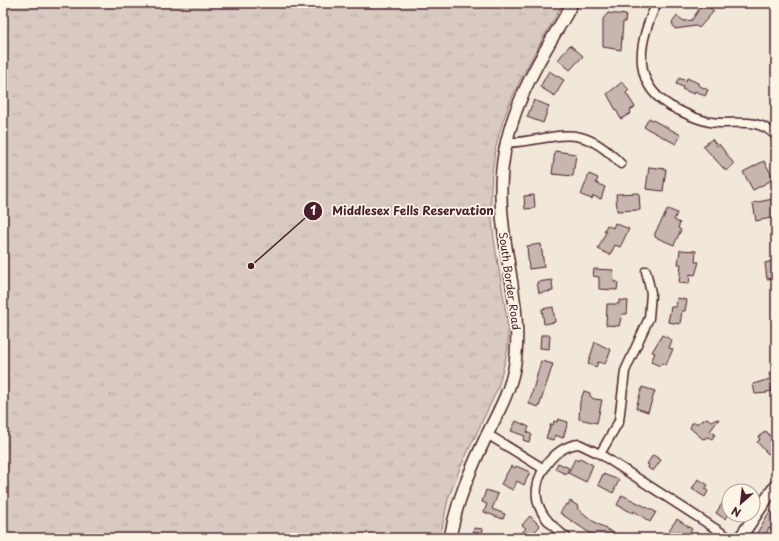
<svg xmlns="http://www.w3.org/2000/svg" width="779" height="541" viewBox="0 0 779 541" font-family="'Playpen Sans',sans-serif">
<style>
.park{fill:url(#park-tufts);stroke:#917476}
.building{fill:#c7b6af;stroke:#4a1f2b}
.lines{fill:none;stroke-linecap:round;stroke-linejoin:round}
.street-casing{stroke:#4a1f2b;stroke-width:11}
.secondary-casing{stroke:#4a1f2b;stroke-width:14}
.street{stroke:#fcf5e5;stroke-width:8}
.secondary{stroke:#fcf5e5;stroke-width:11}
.labels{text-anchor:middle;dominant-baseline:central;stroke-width:3.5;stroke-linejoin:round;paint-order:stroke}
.street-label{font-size:11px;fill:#4a1f2b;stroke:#fcf5e5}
.leader{fill:none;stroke:#4a1f2b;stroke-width:1.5}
.callout-dot{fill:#4a1f2b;stroke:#fcf5e5;stroke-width:1.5}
.mark-label{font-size:12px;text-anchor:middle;font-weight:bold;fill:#fff}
.callout-label{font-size:12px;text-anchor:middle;font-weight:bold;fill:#4a1f2b;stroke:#fcf5e5;stroke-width:3.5;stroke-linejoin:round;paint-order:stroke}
</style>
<defs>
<pattern id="park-tufts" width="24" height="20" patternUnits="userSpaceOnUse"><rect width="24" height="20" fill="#d8cac0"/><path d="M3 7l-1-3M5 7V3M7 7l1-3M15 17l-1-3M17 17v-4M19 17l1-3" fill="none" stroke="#bbada5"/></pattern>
</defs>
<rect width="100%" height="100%" fill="#f1e8da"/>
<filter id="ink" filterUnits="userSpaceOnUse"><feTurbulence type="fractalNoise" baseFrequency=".025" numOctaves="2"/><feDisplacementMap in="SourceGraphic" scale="8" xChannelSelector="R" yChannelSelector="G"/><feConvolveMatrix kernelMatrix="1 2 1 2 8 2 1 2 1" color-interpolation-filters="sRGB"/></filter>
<g filter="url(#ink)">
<path class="park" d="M3 3H563C525 72 489 120 491 203 492 245 504 288 508 330V348L498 388 460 468 448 499 440 538H3Z"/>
<g class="building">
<polygon points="703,3 714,11 699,28 696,26 675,29 672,23 677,16 684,21 692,20"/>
<polygon points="608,13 626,15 625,22 623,22 621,50 603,47 603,19"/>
<polygon points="570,45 583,56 570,70 558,60"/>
<polygon points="549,71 564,80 555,96 540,87"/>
<polygon points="679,78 686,81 687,78 698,83 698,85 708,90 705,96 695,91 694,94 682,89 683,87 676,84"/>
<polygon points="622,82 629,90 626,93 635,107 630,110 631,113 621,119 607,94"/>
<polygon points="534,100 549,106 543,123 527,117"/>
<polygon points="649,118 681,135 676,144 644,127"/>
<polygon points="712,139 717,146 719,144 734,164 726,171 703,146"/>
<polygon points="555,151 576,154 573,176 552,174"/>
<polygon points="764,161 774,179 753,190 743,172"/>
<polygon points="649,167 666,169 663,191 646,189"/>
<polygon points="589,174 598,178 596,183 605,187 601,199 593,196 592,199 581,195"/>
<polygon points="639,193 640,210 617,211 616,194"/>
<polygon points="534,195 535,208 525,209 524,196"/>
<polygon points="773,199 776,217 756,221 753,203"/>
<polygon points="668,209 677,213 674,220 680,223 678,228 681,230 674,245 655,237 655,233"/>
<polygon points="615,223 629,229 620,247 615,245 610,255 598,249 606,232 604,231 607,225 613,228"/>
<polygon points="541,244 544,267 529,269 527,246"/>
<polygon points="680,250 696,251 695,262 699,262 695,275 690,274 689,284 679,283 681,264 678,264"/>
<polygon points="776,260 776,278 767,279 765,263"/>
<polygon points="594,269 613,270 614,282 618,282 617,290 599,289 599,277 593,276"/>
<polygon points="552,280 553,291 539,293 537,282"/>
<polygon points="677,298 687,300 685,311 682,311 680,324 668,322 671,307 676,307"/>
<polygon points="619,300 628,301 627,314 622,314 619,326 606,325 607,304 619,304"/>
<polygon points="553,307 555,322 544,324 542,309"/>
<polygon points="541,335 550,335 549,349 540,348"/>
<polygon points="662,335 672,340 669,348 673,349 666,365 662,363 660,366 651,362 655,353 652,352"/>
<polygon points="595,342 611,350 605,364 598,362 596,367 588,364"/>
<polygon points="541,361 553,364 539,407 529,404"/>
<polygon points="776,372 776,391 773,391 772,387 772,391 766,392 767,393 755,394 753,384 770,379 769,373"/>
<polygon points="642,387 655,391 648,412 636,408"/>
<polygon points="584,391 590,393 590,396 594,399 602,400 597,423 579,419 580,402"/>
<polygon points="707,418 711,421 719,419 710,431 715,434 712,439 708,437 703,439 690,428 692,423 698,423"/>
<polygon points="558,419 568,422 563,438 555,435 553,440 546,438 551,424 553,425 554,421 557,422"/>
<polygon points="516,421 529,427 527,432 532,435 529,442 523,440 525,436 511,431"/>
<polygon points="766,431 772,439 776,436 776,448 768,454 757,442 760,440 758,437"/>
<polygon points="653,455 661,460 653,471 648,468 649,465 647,464"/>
<polygon points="580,458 593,465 586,482 568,473 575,459 578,461"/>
<polygon points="558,463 569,468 566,474 555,469"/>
<polygon points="511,466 515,468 516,466 530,472 524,485 517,481 513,490 501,484"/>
<polygon points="603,474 619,480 613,493 598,485"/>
<polygon points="698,479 708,485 705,489 708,491 705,497 692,489"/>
<polygon points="486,490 498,494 492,509 505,514 503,519 484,512 487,504 482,502"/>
<polygon points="729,493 729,512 725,519 716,513"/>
<polygon points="622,495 656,512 650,522 634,511 633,513 617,505"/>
<polygon points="570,501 578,506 577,508 593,521 622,538 597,538 560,513 566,504 568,505"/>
<polygon points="770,511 776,515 776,524 772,530 769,528 764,537 757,533"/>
<polygon points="530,516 540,526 529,538 517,538 526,528 522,525"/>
<polygon points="677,519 692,529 687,537 678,531 676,535 669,530"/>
<polygon points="474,528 483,529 481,538 472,538"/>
</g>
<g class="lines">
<defs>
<g id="street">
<path d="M657 3C637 44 630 88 678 110 688 115 699 120 710 122 734 126 756 115 776 136"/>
<path d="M506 143C559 140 578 119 621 164"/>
<polyline points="487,434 544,469"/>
<polyline points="600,454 619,421 625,371 649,318 651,293 646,271"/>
<path d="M567 538C556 529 542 518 538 503 531 478 553 446 579 444L600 454 730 538"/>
</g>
<g id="secondary">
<path d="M450 538C456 503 470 471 485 439 496 416 509 394 514 369 525 309 500 250 501 189 501 135 523 88 550 42 557 29 566 17 572 3"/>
<polyline points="740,538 776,485"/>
</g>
</defs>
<use href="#street" class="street-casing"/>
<use href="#secondary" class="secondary-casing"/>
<use href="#street" class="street"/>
<use href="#secondary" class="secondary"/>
</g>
</g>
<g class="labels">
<g class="street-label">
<text transform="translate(510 281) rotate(82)">South Border Road</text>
</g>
</g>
<path class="leader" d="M251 266L313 211"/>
<g class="callout-dot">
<circle cx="251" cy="266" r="4"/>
<circle cx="313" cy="211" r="10"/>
</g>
<g class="mark-label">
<text x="313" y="215">1</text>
</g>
<g class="callout-label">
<text x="413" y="215">Middlesex Fells Reservation</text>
</g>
<rect width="779" height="541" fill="none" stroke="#fcf5e5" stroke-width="16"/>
<rect x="8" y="8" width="763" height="525" fill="none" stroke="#4a1f2b" stroke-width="1.5" filter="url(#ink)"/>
<g transform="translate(741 503) rotate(208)"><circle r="19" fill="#fcf5e5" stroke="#b59f9b"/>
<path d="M0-3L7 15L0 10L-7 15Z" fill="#4a1f2b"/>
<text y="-6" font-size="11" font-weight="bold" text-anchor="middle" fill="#4a1f2b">N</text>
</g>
</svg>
